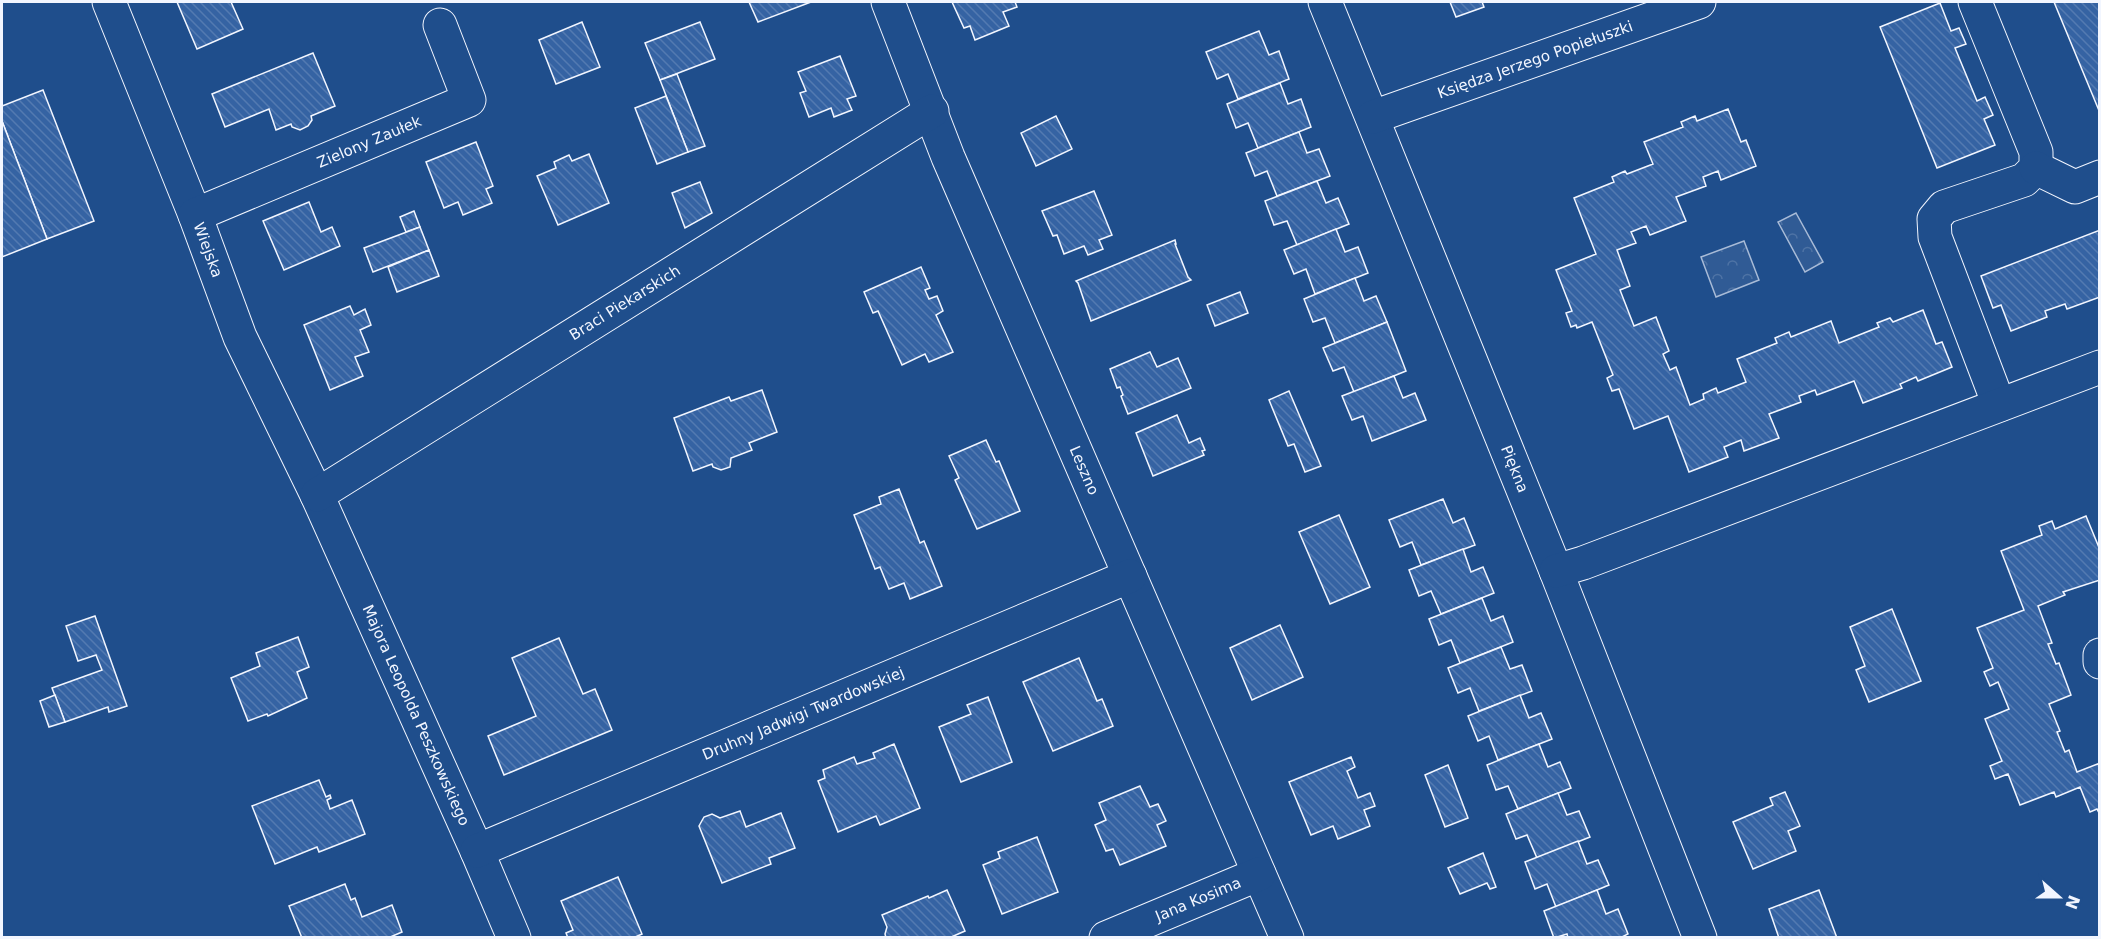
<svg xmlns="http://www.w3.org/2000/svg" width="2101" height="939" viewBox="0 0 2101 939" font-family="'DejaVu Sans',sans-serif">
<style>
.park{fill:url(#park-crowns);stroke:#a8bbd7;stroke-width:1.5}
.building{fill:url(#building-back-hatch);stroke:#f2f6ff;stroke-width:1.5}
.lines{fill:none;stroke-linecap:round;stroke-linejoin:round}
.minor-casing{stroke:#f2f6ff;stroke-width:35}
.minor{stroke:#1f4e8c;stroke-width:33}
.labels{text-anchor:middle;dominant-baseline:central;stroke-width:4.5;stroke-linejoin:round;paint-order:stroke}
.street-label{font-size:15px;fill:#f2f6ff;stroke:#1f4e8c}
</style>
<defs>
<pattern id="park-crowns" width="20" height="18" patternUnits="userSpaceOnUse" patternTransform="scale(1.5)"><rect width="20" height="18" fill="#305b95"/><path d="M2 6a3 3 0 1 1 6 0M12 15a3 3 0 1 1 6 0" fill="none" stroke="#4e73a5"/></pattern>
<pattern id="building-back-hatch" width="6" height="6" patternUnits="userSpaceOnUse" patternTransform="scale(1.5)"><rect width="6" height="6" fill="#3563a3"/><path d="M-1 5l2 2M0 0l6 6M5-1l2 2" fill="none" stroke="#537ab1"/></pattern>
</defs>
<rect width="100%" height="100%" fill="#1f4e8c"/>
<g class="park">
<polygon points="1796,213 1823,262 1805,272 1778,222"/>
<polygon points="1744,241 1759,280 1716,297 1701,257"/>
</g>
<g class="building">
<polygon points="177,2 231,2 243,29 197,49"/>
<polygon points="749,2 811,2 758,22"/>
<polygon points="952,2 1015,2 1017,7 1003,12 1009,26 975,40 970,26 964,28"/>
<polygon points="1450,2 1482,2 1484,7 1456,17"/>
<polygon points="2054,2 2100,2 2100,113"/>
<polygon points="1940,3 1951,31 1959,28 1966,44 1955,48 1977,101 1985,97 1993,115 1984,119 1995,145 1937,168 1880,27"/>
<polygon points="582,22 600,67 556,84 539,40"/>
<polygon points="700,22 715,59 660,80 645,43"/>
<polygon points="1259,31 1269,55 1279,51 1289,79 1238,99 1228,74 1217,79 1206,52"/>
<polygon points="313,53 335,106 311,116 312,120 308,126 300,130 292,127 291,124 276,130 269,109 225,127 212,94"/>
<polygon points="840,56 856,96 847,99 852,110 834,117 831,108 809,117 800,93 806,91 798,72"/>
<polygon points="677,74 705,146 688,152 660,80"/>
<polygon points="1280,83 1288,104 1301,99 1311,127 1258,148 1248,123 1236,128 1227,104"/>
<polygon points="43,90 94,221 47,239 2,121 2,106"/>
<polygon points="666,96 688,152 657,164 635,108"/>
<polygon points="1728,109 1741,142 1746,140 1756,166 1721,180 1718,171 1703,177 1706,186 1676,197 1686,221 1650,235 1646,226 1631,232 1636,243 1617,250 1630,286 1620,290 1634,326 1656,317 1669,351 1663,354 1670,370 1676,367 1690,405 1704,399 1703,394 1716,388 1718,393 1746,382 1737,359 1777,343 1775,338 1789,332 1791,337 1831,321 1839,343 1879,327 1877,323 1890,318 1893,322 1923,310 1936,344 1942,342 1952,367 1918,381 1916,377 1900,384 1902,388 1863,403 1854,381 1817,395 1815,390 1799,396 1801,402 1769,414 1779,438 1744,451 1741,440 1724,447 1728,457 1689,472 1668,416 1634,429 1619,389 1612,391 1607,378 1613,375 1592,322 1577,328 1576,325 1571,327 1566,313 1572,311 1556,270 1596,254 1574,198 1614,182 1612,177 1625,171 1627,174 1653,164 1644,142 1683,127 1681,122 1695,116 1697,121"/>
<polygon points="1056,116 1072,149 1036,166 1021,133"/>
<polygon points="2,121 47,239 2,257"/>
<polygon points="1299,132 1307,153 1319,149 1330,176 1277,196 1267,171 1255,176 1246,153"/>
<polygon points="476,142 493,186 486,189 492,203 463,215 458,202 444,208 426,162"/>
<polygon points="589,154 609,203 558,225 537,176 556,168 554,162 569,155 572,161"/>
<polygon points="1317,181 1326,203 1338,198 1349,224 1297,245 1287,221 1274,225 1265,201"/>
<polygon points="700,182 712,213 685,228 672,193"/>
<polygon points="1094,191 1112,235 1099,240 1103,249 1088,255 1084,246 1064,254 1057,235 1053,236 1042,211"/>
<polygon points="309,202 321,232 332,227 340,246 284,270 263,221"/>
<polygon points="414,211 420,227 406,232 400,217"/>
<polygon points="420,227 429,250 373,272 364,248"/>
<polygon points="1336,229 1345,252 1358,247 1368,273 1315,294 1306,269 1294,274 1284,250"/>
<polygon points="2100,230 2100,297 2067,309 2065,304 2045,311 2047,317 2011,331 2001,305 1993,308 1981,276"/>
<polygon points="1175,240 1176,244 1175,244 1188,277 1191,280 1091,321 1078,283 1076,281"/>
<polygon points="429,250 439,276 397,292 388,267"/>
<polygon points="921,267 930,288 925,290 929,299 937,296 943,311 936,315 953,352 929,362 925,354 902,365 878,311 873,313 864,292"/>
<polygon points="1355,278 1364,301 1376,296 1387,322 1335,343 1325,318 1313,322 1304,299"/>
<polygon points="1240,292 1248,313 1215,326 1207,305"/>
<polygon points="350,306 354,315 365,309 371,325 360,330 369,352 355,357 363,376 330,390 304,325"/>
<polygon points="1387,322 1406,371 1354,392 1344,367 1333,371 1323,348"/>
<polygon points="1150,352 1157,367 1178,358 1191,388 1128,414 1121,396 1123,395 1120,387 1117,388 1110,369"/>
<polygon points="1394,376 1403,398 1415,393 1426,420 1372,441 1363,416 1352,420 1342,396"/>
<polygon points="762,390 777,432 749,443 752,450 731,458 730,467 721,470 713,467 712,464 693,471 674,418 729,397 731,401"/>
<polygon points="1289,391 1321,466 1305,472 1294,444 1288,446 1269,400"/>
<polygon points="1177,415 1189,443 1200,438 1205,450 1202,451 1204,455 1153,476 1136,433"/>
<polygon points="986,440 996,462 999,461 1020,511 977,529 955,480 959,478 949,456"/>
<polygon points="899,489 920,543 924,541 942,586 910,599 904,583 889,589 880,567 875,569 854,515 881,504 879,497"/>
<polygon points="1443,499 1453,523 1464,518 1475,545 1421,565 1412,542 1400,547 1389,520"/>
<polygon points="1339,515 1370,587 1330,604 1299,532"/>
<polygon points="2086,516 2100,550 2100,580 2063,592 2065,595 2038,606 2052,643 2048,644 2056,664 2059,663 2071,695 2049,704 2060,731 2057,732 2065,752 2069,750 2077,772 2100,763 2100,815 2097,809 2090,812 2080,787 2056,797 2054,792 2020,805 2008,774 1995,779 1990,766 2002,761 1985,719 2009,709 1998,682 1990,686 1984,672 1993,668 1977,628 2024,610 2001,551 2042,535 2039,526 2052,521 2055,529"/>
<polygon points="1463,549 1471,572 1483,567 1494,593 1441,614 1431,591 1419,596 1409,570"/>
<polygon points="1482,598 1491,621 1503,616 1513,642 1460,663 1451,640 1439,645 1429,619"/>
<polygon points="1892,609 1921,681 1869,702 1856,670 1865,666 1850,627"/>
<polygon points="95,616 127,706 109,712 108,707 65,722 52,688 102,670 96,655 78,661 66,626"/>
<polygon points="1280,625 1303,677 1252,700 1230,648"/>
<polygon points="298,637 309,667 297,672 307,698 268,716 267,714 248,721 231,678 260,666 256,653"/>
<polygon points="559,638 583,694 595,689 612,730 504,775 488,736 536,716 512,658"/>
<polygon points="1501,647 1510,669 1522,665 1532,691 1479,711 1470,688 1458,693 1448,668"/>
<polygon points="1079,658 1097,701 1102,699 1113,726 1053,751 1023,682"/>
<polygon points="55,695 65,722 49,727 40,701"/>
<polygon points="1520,695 1529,718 1541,713 1552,739 1498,760 1489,736 1478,741 1468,716"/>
<polygon points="988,697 1012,762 961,782 939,727 971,714 967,705"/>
<polygon points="894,744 920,808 880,825 876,816 838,832 818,781 825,778 823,770 854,757 857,764 875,758 873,753"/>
<polygon points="1539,744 1548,767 1560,762 1571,788 1518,809 1508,786 1496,790 1487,765"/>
<polygon points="1351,757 1355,767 1347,771 1358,798 1370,793 1375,806 1364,810 1370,826 1338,839 1333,826 1311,835 1289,782"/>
<polygon points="1448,765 1468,818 1445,827 1425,775"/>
<polygon points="319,780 326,797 330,795 331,798 327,800 330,809 352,800 365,834 319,852 317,847 275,864 252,806"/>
<polygon points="1140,786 1150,807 1158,804 1166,821 1157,825 1166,846 1120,865 1113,849 1106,851 1095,825 1106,820 1099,803"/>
<polygon points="1785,792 1800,826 1788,831 1796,851 1753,869 1733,822 1773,805 1770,798"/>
<polygon points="1558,793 1567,815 1579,811 1590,837 1537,858 1527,835 1516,839 1506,814"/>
<polygon points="740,811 746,827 781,813 795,848 769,858 771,864 722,883 699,826 704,817 712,814 720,818"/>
<polygon points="1037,837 1058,892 1002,914 983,865 1000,858 998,852"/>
<polygon points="1578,841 1587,864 1598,860 1609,885 1556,907 1547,884 1535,889 1525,862"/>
<polygon points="1483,853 1496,887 1490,889 1487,883 1460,894 1448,868"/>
<polygon points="618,877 642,934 633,938 568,938 566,933 573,930 561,901"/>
<polygon points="345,884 351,900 355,898 362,917 392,905 402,932 388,938 302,938 289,906"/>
<polygon points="947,890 965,931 949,938 886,938 885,934 887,927 882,915 928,896 929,898"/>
<polygon points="1597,890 1606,914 1618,909 1628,934 1620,938 1568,938 1567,934 1554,938 1544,911"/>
<polygon points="1819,890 1837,938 1779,938 1769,909"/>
</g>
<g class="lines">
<defs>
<g id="minor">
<path id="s1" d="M109 2 195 215 240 337 317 495 477 851 514 938"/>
<path id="s2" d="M888 2 948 157 1287 938"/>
<path id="s3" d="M1325 2 1556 571 1700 938"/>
<polyline points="1975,2 2036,152 2036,168 2024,180 1944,207 1934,219 1935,237 1999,405"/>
<path id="s4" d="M1373 117 1699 2"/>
<polyline points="2036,168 2075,187 2100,177"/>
<path id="s5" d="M195 215 469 100 440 25"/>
<path id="s6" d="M317 495 932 111"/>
<polyline points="1556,571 1583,563 2100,367"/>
<polyline points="2100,655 2100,662"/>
<path id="s7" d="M477 851 1130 576"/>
<path id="s8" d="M1106 938 1259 874"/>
</g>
</defs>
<use href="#minor" class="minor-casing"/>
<use href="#minor" class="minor"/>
</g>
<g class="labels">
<g class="street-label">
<text stroke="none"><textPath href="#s4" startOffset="172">Księdza Jerzego Popiełuszki</textPath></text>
<text stroke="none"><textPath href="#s5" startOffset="189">Zielony Zaułek</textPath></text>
<text stroke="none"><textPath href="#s1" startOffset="267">Wiejska</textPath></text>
<text stroke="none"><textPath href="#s6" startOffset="363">Braci Piekarskich</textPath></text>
<text stroke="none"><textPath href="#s3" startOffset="504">Piękna</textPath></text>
<text stroke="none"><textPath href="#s2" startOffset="508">Leszno</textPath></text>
<text stroke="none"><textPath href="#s7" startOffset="354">Druhny Jadwigi Twardowskiej</textPath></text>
<text stroke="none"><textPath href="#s1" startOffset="777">Majora Leopolda Peszkowskiego</textPath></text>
<text stroke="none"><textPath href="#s8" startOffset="100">Jana Kosima</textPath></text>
</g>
</g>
<rect width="2101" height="939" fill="none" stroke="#f2f6ff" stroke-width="6"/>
<g transform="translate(2059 897) rotate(111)" stroke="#1f4e8c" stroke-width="4.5" paint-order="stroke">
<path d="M0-4.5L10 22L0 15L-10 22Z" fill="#f2f6ff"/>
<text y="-9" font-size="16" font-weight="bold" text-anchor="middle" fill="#f2f6ff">N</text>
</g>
</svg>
